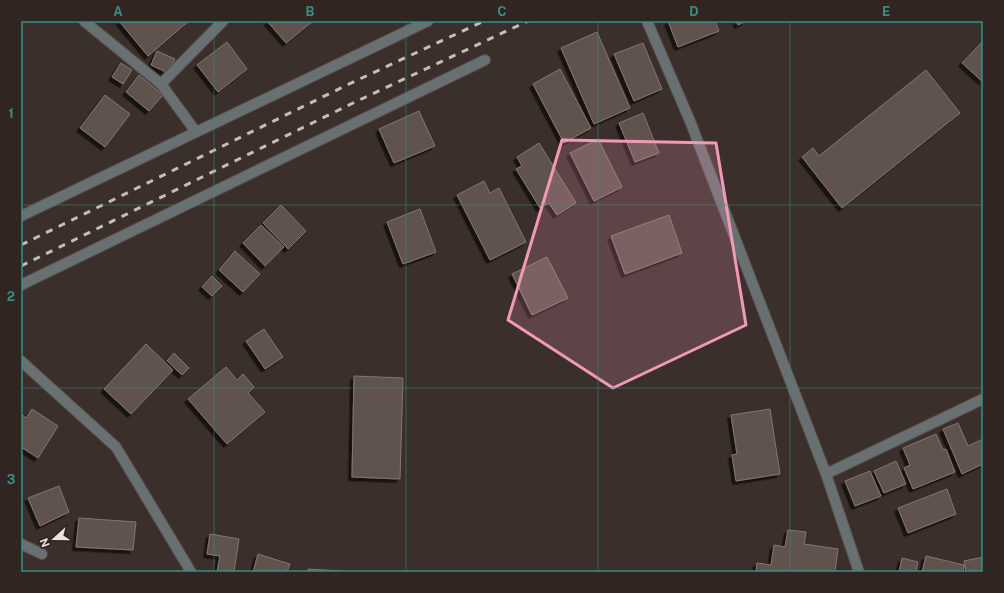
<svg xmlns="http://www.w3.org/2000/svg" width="1004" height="593" viewBox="0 0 1004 593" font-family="'Public Sans',sans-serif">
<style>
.building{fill:#60534e;stroke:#847670;filter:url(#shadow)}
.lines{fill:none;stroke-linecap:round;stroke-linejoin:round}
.street-casing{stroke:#564c47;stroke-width:12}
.street{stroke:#697072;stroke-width:10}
.rail{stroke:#c5bdb9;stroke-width:3;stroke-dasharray:7 7;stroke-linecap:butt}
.marked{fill:#f09ab7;fill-opacity:0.2;stroke:#f09ab7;stroke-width:3;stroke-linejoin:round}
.grid{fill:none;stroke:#3b8c85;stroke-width:1;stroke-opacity:0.55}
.neatline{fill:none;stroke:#3b8c85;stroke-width:1.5}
.grid-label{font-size:13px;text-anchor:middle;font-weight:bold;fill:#3b8c85}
</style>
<defs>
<filter id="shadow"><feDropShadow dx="-3.5" dy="3.5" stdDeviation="0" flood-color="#0009"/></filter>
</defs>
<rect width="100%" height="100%" fill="#3a2f2a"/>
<g class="building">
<polygon points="119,21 189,21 148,56"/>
<polygon points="267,21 313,21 286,43"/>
<polygon points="668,21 715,21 719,31 678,47"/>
<polygon points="736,21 746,21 738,25"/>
<polygon points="597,32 630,108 594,124 561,48"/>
<polygon points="983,41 983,82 962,63"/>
<polygon points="227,42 247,69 218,92 197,65"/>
<polygon points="643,43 662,89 634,101 614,54"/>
<polygon points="157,51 175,59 168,73 151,65"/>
<polygon points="121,63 132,70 123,84 112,77"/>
<polygon points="560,69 591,128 564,143 533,84"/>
<polygon points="926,70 960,113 842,208 802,157 813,148 819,156"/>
<polygon points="139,75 163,95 149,111 126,92"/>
<polygon points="105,95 130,114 105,147 80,128"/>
<polygon points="419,111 435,146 394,163 379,129"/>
<polygon points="643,113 659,153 635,162 619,123"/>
<polygon points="598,139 622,187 594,201 570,153"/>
<polygon points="539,143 576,203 557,215 549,203 540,208 516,169 522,166 517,157"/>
<polygon points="484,181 490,193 499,188 526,242 490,260 457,195"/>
<polygon points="281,205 306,231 288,249 263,223"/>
<polygon points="420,209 436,252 403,264 387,222"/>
<polygon points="669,215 682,253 625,274 611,236"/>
<polygon points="261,225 284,247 265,266 243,243"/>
<polygon points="235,251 260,274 243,292 219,270"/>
<polygon points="547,257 568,298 532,315 512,274"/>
<polygon points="212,276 222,286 212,296 202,287"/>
<polygon points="264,329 283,357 265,369 246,341"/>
<polygon points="146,344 173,370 131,414 104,389"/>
<polygon points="174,353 189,368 182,375 167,361"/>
<polygon points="226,367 237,380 243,374 254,387 248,393 265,412 227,444 188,399"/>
<polygon points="354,376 403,378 400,479 352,477"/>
<polygon points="32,409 58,426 38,458 21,447 21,414 26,418"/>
<polygon points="770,409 780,474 736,481 732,455 737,454 731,415"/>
<polygon points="958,423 968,446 983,439 983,464 962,474 943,429"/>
<polygon points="936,434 943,450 946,449 955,472 913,489 904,468 910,465 903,448"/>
<polygon points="896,461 906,484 884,493 874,471"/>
<polygon points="870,471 881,496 855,506 845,481"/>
<polygon points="59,486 69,512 40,526 28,498"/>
<polygon points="947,489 956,514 908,533 898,508"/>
<polygon points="79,518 136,522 133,550 76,547"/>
<polygon points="788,530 806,532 804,544 838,549 835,572 756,572 757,563 771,565 774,545 785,547"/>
<polygon points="210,534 239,539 234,572 217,572 220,556 207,554"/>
<polygon points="258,554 290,564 287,572 253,572"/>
<polygon points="926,556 964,565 963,572 922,572"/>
<polygon points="983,557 983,572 966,572 964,561"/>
<polygon points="902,558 918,562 916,572 899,572"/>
<polygon points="308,569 341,571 341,572 308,572"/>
</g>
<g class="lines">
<defs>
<g id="street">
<polyline points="84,21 161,84"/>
<polyline points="647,21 690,121 826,474 859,572"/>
<polyline points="196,132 161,84 223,21"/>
<polyline points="21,216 428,21"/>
<polyline points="21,285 485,60"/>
<polyline points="21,361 116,447 191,572"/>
<polyline points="826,474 983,399"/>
<polyline points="21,544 42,554"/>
</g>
</defs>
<use href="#street" class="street-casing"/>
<use href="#street" class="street"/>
<g class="rail">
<polyline points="21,245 347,85 484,21"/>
<polyline points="21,266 355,102 528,21"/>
</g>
</g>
<path class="marked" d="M562 140 716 143 746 325 613 388 508 320Z"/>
<path class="grid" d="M214 21V572M406 21V572M598 21V572M790 21V572M21 205H983M21 388H983"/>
<rect width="1004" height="593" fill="none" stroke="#302520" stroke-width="44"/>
<g transform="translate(54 539) rotate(249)" stroke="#302520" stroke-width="3" paint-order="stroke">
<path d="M0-3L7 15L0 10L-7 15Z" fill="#eae3df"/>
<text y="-6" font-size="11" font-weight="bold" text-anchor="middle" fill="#eae3df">N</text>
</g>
<rect x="22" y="22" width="960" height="549" class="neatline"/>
<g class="grid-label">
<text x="118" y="16">A</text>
<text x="310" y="16">B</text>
<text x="502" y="16">C</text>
<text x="694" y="16">D</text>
<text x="886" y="16">E</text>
<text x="11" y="118">1</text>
<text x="11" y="301">2</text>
<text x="11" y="484">3</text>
</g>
</svg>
